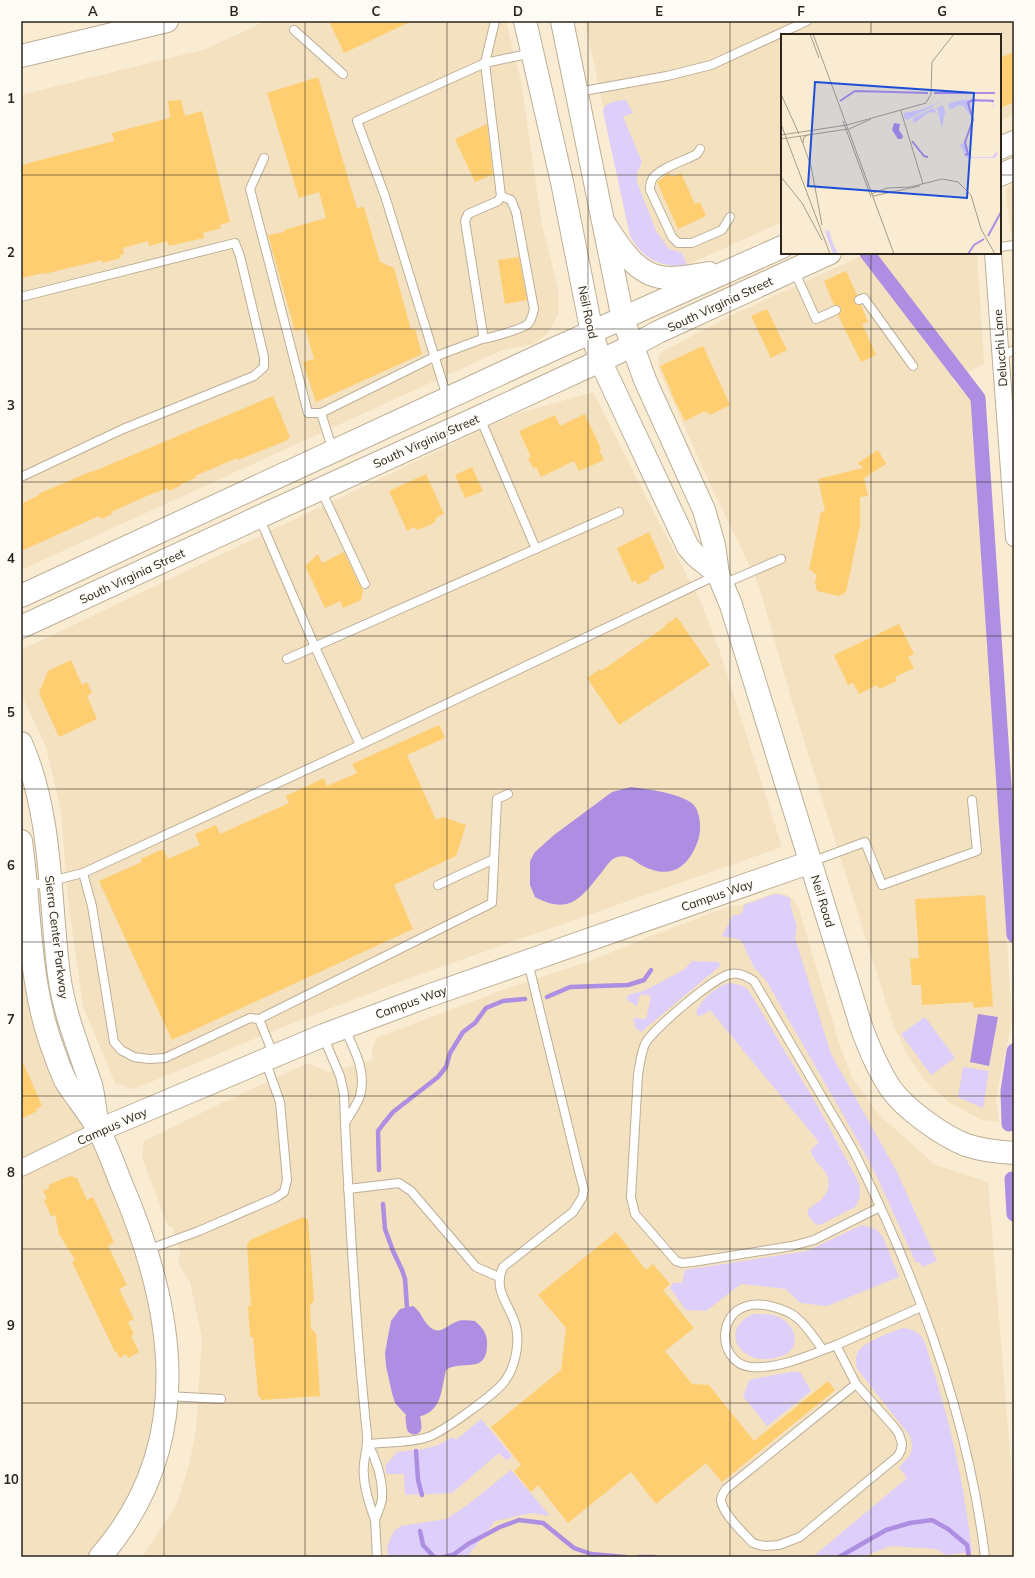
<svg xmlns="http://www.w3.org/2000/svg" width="1035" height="1578" viewBox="0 0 1035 1578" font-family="Mulish,sans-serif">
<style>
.built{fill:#f3e1c0}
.green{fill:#ddcffa}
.water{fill:#ad8ee2}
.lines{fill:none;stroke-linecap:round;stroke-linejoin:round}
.stream{stroke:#ad8ee2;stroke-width:4.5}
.canal{stroke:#ad8ee2;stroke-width:15}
.building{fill:#fece70}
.lane-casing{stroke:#bdaf96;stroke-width:10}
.street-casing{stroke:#bdaf96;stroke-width:18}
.secondary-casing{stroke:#bdaf96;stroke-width:24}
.primary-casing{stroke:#bdaf96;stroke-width:24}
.highway-casing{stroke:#bdaf96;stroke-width:24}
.lane{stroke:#fff;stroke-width:8}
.street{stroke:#fff;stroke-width:16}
.secondary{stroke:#fff;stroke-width:22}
.primary{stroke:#fff;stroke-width:22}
.highway{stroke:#fff;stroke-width:22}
.grid{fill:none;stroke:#2b251c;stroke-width:1;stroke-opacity:0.55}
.labels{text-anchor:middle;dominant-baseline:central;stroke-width:3;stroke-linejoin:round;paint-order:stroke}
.street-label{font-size:12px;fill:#2b251c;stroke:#fdfbf5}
.inset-river{fill:none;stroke:#ad8ee2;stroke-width:2}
.inset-road{fill:none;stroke:#a79c89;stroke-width:1}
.view{fill:#1d4ed8;fill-opacity:0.15;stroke:#1d4ed8;stroke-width:2}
.inset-edge{fill:none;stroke:#2b251c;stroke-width:2}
.neatline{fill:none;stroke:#2b251c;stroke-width:1.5}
.grid-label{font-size:13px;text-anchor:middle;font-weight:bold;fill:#2b251c}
</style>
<rect width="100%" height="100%" fill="#faecd2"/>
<g class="built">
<polygon points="266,21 506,21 521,81 542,225 558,288 559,313 548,333 533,344 500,351 21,570 21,95 206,49"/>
<polygon points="585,21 1014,21 1014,115 1000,121 1000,35 782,35 782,222 687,265 674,266 661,264 648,257 637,247 630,236"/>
<polygon points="1014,183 1014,256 1006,193 1007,188"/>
<polygon points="868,253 977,253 984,364 952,379 972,401 1012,1020 996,1098 999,1122 982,1120 950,1103 925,1081 906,1052 893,1024 858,914 797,718 758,583 712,488 658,368 659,355 662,352 732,315"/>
<polygon points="593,392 662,528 700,600 719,649 782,847 415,976 295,1022 134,1089 115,1083 83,1006 68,900 61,811 46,747 21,694 21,650 513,415"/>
<polygon points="21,853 35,991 142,1232 164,1415 103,1557 21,1557"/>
<polygon points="774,893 785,894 793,899 798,906 839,1043 852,1078 881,1117 936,1165 988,1182 1014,1503 1014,1557 142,1557 176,1506 189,1465 196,1430 202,1337 190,1282 180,1266 178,1260 181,1253 172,1226 168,1226 143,1160 142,1155 144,1141 228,1100 308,1063 328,1072 373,1060 372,1051 376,1038 511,987 590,961 651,936 733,905 741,905"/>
</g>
<g class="green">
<path d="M626 100 633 113 623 117 642 162 637 173V182L656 231 669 249 682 253 687 265C660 268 643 259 630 236L603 111C606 101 617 101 626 100Z"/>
<polygon points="775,894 783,895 791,899 790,904 797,927 795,938 831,1054 897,1172 937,1261 922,1267 920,1262 916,1263 877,1177 853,1132 767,982 754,967 741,940 722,936 733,915 740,915 743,910 744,905"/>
<polygon points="692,961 719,962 720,966 641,1032 636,1028 633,1018 646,1019 651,996 640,994 637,1006 627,1000 628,995 646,990 685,969"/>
<path d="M731 983 743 986 749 991 817 1105 858 1181C861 1191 861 1198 855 1207L822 1224 816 1225 808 1215V1210C812 1205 819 1203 823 1198 841 1173 812 1166 811 1150L819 1142 710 1010 703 1015 698 1016 696 1012C701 1000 718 984 731 983Z"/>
<polygon points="925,1017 955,1058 931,1075 901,1034"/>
<polygon points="963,1067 989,1071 983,1108 958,1097"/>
<polygon points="862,1225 876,1229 883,1237 899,1277 827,1306 800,1303 786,1289 741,1284 706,1311 686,1310 670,1288 673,1283 682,1283 685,1270 807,1251"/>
<path d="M754 1314C761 1314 769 1314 776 1316 793 1321 804 1346 784 1355 741 1373 716 1328 754 1314Z"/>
<path d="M903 1328C909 1329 915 1330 920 1335 927 1343 929 1358 933 1369 952 1429 965 1490 972 1552L946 1555 936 1549 891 1546 862 1557H817L815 1555 907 1478 899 1467C910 1455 915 1453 910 1436L858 1370C855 1363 855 1355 860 1349 864 1343 895 1330 903 1328Z"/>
<polygon points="791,1372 800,1372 811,1391 767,1426 743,1396 749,1381 752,1379"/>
<polygon points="481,1419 512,1456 507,1461 499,1453 452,1493 405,1495 404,1474 386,1474 386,1465 397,1452 424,1449 438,1445 453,1437 456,1440"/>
<polygon points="511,1470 550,1516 531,1513 495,1521 467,1557 388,1557 387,1547 394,1531 401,1526 446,1519 466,1506"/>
</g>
<g class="water">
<path d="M631 787C646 789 692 794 697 810 702 824 701 837 694 850 682 874 663 877 641 865 633 860 628 854 617 857 611 859 606 866 602 872 581 897 571 916 535 897L530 885V861L535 852 554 835 612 792Z"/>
<polygon points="978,1014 998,1017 989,1066 970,1062"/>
<path d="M413 1306C422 1312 422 1321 431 1328 441 1335 447 1325 456 1322 462 1319 469 1321 475 1321 483 1328 488 1335 487 1346 486 1375 461 1359 446 1370 440 1395 442 1416 409 1418L395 1403 392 1393 386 1366 385 1353 389 1331 391 1321 400 1309Z"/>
</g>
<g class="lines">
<g class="stream">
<polyline points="547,997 570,987 628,985 644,980 651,970"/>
<polyline points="379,1170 378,1131 384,1123 393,1112 438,1077 446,1067 450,1053 463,1032 475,1023 486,1008 503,1001 525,999"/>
<polyline points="383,1204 385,1229 393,1251 402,1270 405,1279 407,1308"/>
<polyline points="416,1451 418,1480 422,1495"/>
<polyline points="420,1531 423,1545 434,1557"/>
<polyline points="444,1557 453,1555 468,1544 500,1527 519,1520 543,1523 574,1548 591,1554 625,1557"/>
<polyline points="639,1557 654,1557"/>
<polyline points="839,1557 886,1530 910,1523 932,1520 948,1529 967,1545 969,1557"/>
</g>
<g class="canal">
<polyline points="867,253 978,398 1014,935"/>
<polyline points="1009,1124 1008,1091 1014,1051"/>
<polyline points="1012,1179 1014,1214"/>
<polyline points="413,1418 414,1427"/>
</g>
</g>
<g class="building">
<polygon points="329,21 412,21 344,53"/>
<polygon points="1014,52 1014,102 1000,108 1000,58"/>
<polygon points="318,77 357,208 364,207 380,262 394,268 411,330 415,329 422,354 316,402 303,362 314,359 305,328 295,331 268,235 285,232 284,230 326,218 319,192 299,198 267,93"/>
<polygon points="181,100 185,116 202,111 230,222 220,225 221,228 203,233 204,238 169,246 167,241 149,246 148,241 123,248 124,254 120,255 121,258 102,263 102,260 44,274 44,273 21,278 21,165 114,141 112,133 170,118 168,101"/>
<polygon points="487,124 493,174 475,182 455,139"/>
<polygon points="669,173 671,177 681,173 695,204 700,202 706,216 678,229 657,182"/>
<polygon points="519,257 527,300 505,304 498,260"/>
<polygon points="846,271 857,295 854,299 854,302 858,305 861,305 868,322 862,324 876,355 861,362 838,315 841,311 841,307 837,305 834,305 824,281"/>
<polygon points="767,309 787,350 771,358 751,316"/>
<polygon points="703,346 730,405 710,415 708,412 706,413 705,411 685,421 671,393 672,393 660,366"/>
<polygon points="273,396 290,437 287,438 288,440 238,460 237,458 195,476 197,477 180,485 180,486 169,491 168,488 149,495 111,512 112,514 102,519 99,516 21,551 21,504 39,495 38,494 92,471 92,472"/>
<polygon points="585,414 601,449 599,450 604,460 579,471 574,461 541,477 536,467 533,468 528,458 531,457 519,431 555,415 560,426"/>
<polygon points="878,450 886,464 864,478 868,496 860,497 860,526 846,592 839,596 817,591 815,582 817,575 813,573 813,571 809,570 821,512 825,511 818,479 863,468 858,463"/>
<polygon points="472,467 483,491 465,498 455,475"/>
<polygon points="426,474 444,514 437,517 434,523 418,530 414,527 407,531 389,491"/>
<polygon points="649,532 665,568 649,576 650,579 637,585 636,580 632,582 617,548"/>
<polygon points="344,552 360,586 363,589 361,600 343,608 340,601 325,608 305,566 318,554 322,563"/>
<polygon points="677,617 710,665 619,725 587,678 600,669 601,671 666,626 665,625"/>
<polygon points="899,624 914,654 908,657 914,668 895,677 897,681 879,689 877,685 859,694 853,683 848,685 834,655"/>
<polygon points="71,660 82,685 87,682 92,693 87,696 97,719 59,737 39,693 48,671"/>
<polygon points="439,725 445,738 407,755 436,820 443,817 466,825 456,856 394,885 413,929 172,1040 99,881 142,862 141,859 163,849 168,859 200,845 195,834 216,825 220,834 289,803 286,796 324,778 327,786 357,773 352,764"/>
<polygon points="985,895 993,1006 974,1008 973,1002 922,1005 921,985 912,985 910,959 919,958 915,899"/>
<polygon points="21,1058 42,1106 36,1109 37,1111 21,1119"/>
<polygon points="70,1176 77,1178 87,1200 93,1197 114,1242 108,1246 127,1285 119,1289 134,1319 128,1322 134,1334 131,1336 139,1352 128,1358 126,1354 120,1358 116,1351 115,1352 72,1262 75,1260 59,1234 55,1215 51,1216 44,1200 47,1198 43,1191 50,1188 48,1185"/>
<polygon points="303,1217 308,1220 314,1300 310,1306 311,1329 316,1333 320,1396 262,1400 258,1395 253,1337 250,1337 248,1306 251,1306 247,1245 250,1240"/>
<polygon points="616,1232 646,1270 653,1264 670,1284 663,1290 694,1328 665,1351 692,1384 709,1385 754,1441 828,1381 835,1390 722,1482 706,1463 656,1504 631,1472 568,1523 538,1485 531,1492 514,1471 521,1465 491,1427 561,1370 566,1328 538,1295"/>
</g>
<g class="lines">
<defs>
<g id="lane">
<polyline points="294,30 343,74"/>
<polyline points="578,92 667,76 711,65 807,21"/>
<path d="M700 149 697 154C686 160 660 168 653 178 650 182 650 186 650 190L672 237 678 243H692L722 230 730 217"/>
<polyline points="264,158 250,189 308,413 321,413"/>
<polyline points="1000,247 1014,245"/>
<polyline points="794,270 816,319 836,310"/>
<polyline points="21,297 235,243 240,256 264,357 264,367 254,376 123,429 21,477"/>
<polyline points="859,300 864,298 913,366"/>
<path d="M482 339C490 338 522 329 528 324 531 320 533 314 534 309L516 212 511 200 501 196"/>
<polyline points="1001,356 1014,350"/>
<polyline points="447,397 385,196 357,121 485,63 532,53"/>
<polyline points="480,418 536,549"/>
<polyline points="333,451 321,413 434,357 482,339 483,334 465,221 468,214 498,201 501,196 485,63 495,21"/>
<polyline points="321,490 365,584"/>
<polyline points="259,517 315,647 360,745"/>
<polyline points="723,584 781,559"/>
<polyline points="287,659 619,512"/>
<polyline points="811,862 865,842 882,885 977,851 972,800"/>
<polyline points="83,873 92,906 114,1042 121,1050 134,1057 149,1059 165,1058 250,1018 259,1019 274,1056"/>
<polyline points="438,885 494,859"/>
<polyline points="27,887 83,873 360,745 717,575"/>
<polyline points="259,1019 492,903 497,799 508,794"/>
<path d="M323 1036 340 1076 344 1094 345 1123C350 1114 357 1105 360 1096 367 1071 354 1049 344 1027"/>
<path d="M345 1123C350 1227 356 1331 367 1434 368 1445 365 1454 364 1464 362 1483 369 1503 375 1520 377 1514 381 1506 382 1499 383 1480 377 1461 368 1444"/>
<polyline points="348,1189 399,1183 411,1191 476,1267 499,1277"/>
<path d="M880 1207 814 1240 792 1246 693 1262 682 1263 676 1261 635 1214 631 1197 638 1074C640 1064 641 1053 645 1044 652 1030 715 976 731 974 739 972 748 977 754 981 780 1026 806 1069 832 1114 842 1131 853 1148 861 1166 920 1287 969 1423 985 1557"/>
<polyline points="147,1250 199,1231 275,1198 284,1192 287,1180 280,1102 265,1060"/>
<path d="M836 1345 856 1384 894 1427 899 1434 902 1444 901 1450 898 1456 800 1537 779 1545 766 1546 759 1545 753 1543C744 1534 722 1513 721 1500 721 1496 723 1493 726 1489L856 1384"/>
<path d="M823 1350C815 1339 807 1326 796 1317 787 1310 776 1307 765 1305 715 1298 714 1363 751 1367 782 1369 811 1354 839 1344L921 1307"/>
<polyline points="168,1396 221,1399"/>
<path d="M368 1444C386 1442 411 1443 428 1437 443 1432 495 1394 504 1382 515 1368 520 1344 516 1327 511 1305 492 1292 503 1267L573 1212 582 1198 584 1190 580 1175 528 962"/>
<polyline points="375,1520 377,1557"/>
</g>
<g id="street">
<polyline points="993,253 1014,538"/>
<polyline points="21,1168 99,1130"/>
</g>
<g id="secondary">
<polyline points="525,21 562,182 592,333 600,360 688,547 696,556 718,574"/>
<path d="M562 21 623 319 645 380 704 510 714 545 718 574 731 605 862 1029C870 1050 878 1070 891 1089 905 1109 943 1136 966 1145 981 1150 998 1152 1014 1153"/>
<path d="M21 743C53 816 49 898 59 975 64 1013 79 1049 91 1085 94 1097 95 1110 97 1121"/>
<path d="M21 841C31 912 28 984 54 1052 57 1061 61 1071 65 1080 75 1097 90 1113 99 1131 108 1147 114 1166 121 1183 175 1309 198 1445 100 1557"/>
<polyline points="99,1130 324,1035 428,996 811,862"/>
</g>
<g id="primary">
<polyline points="1000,148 1014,142"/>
<polyline points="1000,175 1014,169"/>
<path d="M604 223C620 247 637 278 669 278 683 278 696 275 709 273"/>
<polyline points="21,596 556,348 782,247"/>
<polyline points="21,627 259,517 479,417 632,346 658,332 830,253"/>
</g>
<polyline id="highway" points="21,56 167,21"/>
</defs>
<use href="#lane" class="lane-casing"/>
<use href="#street" class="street-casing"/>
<use href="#secondary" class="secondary-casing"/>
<use href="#primary" class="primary-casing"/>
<use href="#highway" class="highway-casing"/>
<use href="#lane" class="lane"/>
<use href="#street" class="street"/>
<use href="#secondary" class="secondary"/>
<use href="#primary" class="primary"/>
<use href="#highway" class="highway"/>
</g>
<path class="grid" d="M164 21V1557M305 21V1557M447 21V1557M588 21V1557M730 21V1557M871 21V35M21 175H782M1000 175H1014M871 253V1557M21 329H1014M21 482H1014M21 636H1014M21 789H1014M21 942H1014M21 1096H1014M21 1249H1014M21 1403H1014"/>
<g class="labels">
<g class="street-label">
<text transform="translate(720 304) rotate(-25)">South Virginia Street</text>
<text transform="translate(588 312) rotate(78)">Neil Road</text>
<text transform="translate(1000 348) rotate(-94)">Delucchi Lane</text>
<text transform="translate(426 441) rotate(-24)">South Virginia Street</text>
<text transform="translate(132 576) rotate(-25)">South Virginia Street</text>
<text transform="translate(717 895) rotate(-19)">Campus Way</text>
<text transform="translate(823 901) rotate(73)">Neil Road</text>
<text transform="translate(57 937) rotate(83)">Sierra Center Parkway</text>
<text transform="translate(411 1002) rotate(-20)">Campus Way</text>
<text transform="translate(112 1126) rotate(-24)">Campus Way</text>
</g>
</g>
<g transform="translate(781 34)">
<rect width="220" height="220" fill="#faecd2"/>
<path d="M212 65 213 76 211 68H190L189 81 182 72 178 71 170 76 167 72 169 69 181 66ZM161 67 126 86 123 84V79L139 76ZM162 71 164 78 161 94 156 74ZM152 74 156 79 148 78 134 89 132 87V84ZM184 108V113L192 123H211L216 117 217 119 214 124H186L179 111ZM48 196 51 207 57 220H52L44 197Z" fill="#ddcffa"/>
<path d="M113 89 119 90 118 96 122 102 121 105H117L111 96Z" fill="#ad8ee2"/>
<path class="inset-river" d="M153 59H214M59 67 74 57 147 59M131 107 143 122 147 123M184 121 187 120 184 108 192 86 187 69 191 66 213 67M207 202 220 178M187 220 193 211 203 205"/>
<path class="inset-road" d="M29 0 38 24M32 0 113 220M0 60 18 100M120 77 142 150M62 87 90 163M0 90 49 220M66 91 145 69 150 60 151 28 173 0M68 95 90 85M0 101 66 91M19 102 30 132 41 191M0 105 67 95M22 109 23 103 29 100M0 143 21 169 41 206M90 160 106 154 129 153 161 145 177 148 190 161 200 195 214 220M92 162 139 152"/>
<path class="view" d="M34 48 193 59 186 164 27 152Z"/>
<rect width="220" height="220" class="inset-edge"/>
</g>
<rect width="1035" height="1578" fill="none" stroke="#fdfbf5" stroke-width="44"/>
<rect x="22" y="22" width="991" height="1534" class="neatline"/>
<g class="grid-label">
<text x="93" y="16">A</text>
<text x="234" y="16">B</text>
<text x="376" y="16">C</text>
<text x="518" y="16">D</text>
<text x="659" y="16">E</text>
<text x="801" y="16">F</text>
<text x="942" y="16">G</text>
<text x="11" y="103">1</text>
<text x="11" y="257">2</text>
<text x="11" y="410">3</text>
<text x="11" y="563">4</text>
<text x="11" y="717">5</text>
<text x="11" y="870">6</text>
<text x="11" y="1024">7</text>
<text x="11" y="1177">8</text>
<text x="11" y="1330">9</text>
<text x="11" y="1484">10</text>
</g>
</svg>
